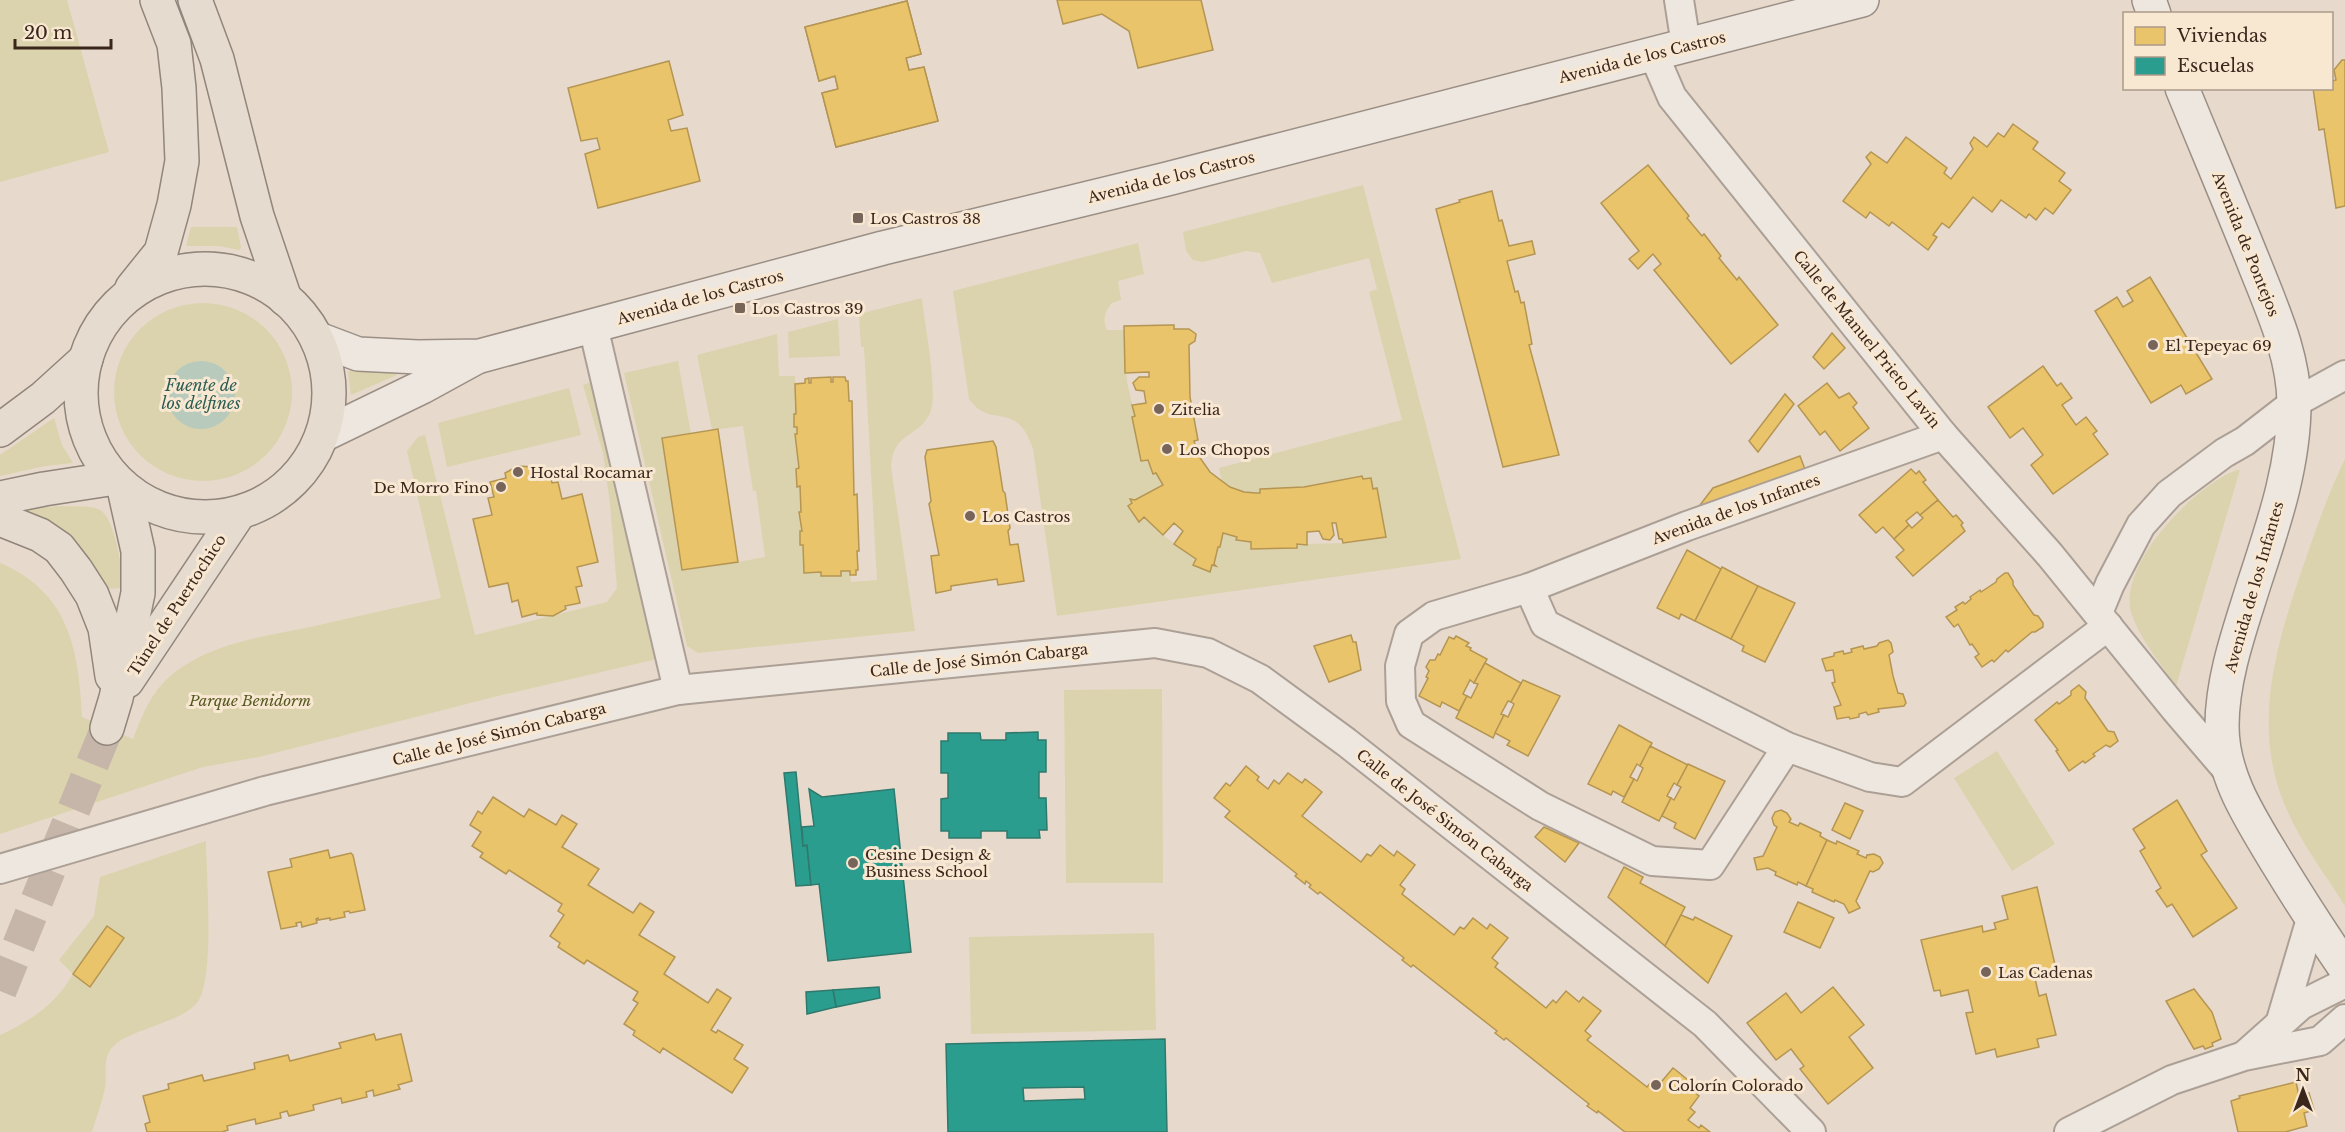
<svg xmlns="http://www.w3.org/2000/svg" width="2345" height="1132" viewBox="0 0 2345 1132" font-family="'Libre Baskerville',serif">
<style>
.green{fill:#dbd3ad}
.water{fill:#b8cabc}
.homes{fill:#e9c46a;stroke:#b59553;stroke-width:1.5;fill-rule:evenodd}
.schools{fill:#2a9d8f;stroke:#2f796c;stroke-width:1.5;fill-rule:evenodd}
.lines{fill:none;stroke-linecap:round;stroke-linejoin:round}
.primary-tunnel{stroke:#c5b6a9;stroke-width:33;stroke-dasharray:33 16;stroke-linecap:butt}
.minor-casing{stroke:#aca096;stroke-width:32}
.secondary-casing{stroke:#9b8f85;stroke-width:36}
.primary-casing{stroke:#91857c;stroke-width:36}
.minor{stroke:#eee7df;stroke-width:28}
.secondary{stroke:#eee7df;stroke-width:33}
.primary{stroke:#e6dbcf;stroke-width:33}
.poi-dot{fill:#77655a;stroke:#f8e7d1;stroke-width:2}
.labels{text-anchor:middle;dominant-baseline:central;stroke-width:6;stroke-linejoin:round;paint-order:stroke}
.street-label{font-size:15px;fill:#3b261c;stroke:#f8e7d1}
.poi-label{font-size:15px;fill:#3b261c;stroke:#f8e7d1;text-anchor:start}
.park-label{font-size:15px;font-style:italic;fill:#545921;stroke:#f8e7d1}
.water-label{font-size:16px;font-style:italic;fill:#2a5c51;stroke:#f8e7d1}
</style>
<rect width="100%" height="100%" fill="#e7dacc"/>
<g class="green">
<polygon points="0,0 67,0 109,152 0,182"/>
<path d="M1363 185 1461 559 1057 616 1033 449C1016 398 992 431 969 399L953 291 1138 243 1144 274 1118 281 1121 300 1112 303C1105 311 1102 319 1107 330H1124L1127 382 1135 416 1132 417 1141 461 1148 460 1152 473H1156L1163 485 1135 500 1130 499 1132 503 1128 506 1138 521 1144 517 1160 533 1196 559 1193 565 1210 572 1212 565 1216 566 1214 564 1218 547H1220L1223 533 1237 537 1236 540 1251 542V549L1296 548 1297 544 1350 543 1386 537 1377 488 1373 489 1371 478 1363 479 1362 476 1304 487 1260 489V493L1244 492 1222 483 1219 468 1402 420 1369 292 1377 289 1369 258 1272 283 1260 253 1246 251 1203 262 1193 260 1186 251 1183 232Z"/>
<polygon points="191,227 237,227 241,248 239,250 220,246 186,246"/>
<path d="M922 298C924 322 939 394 930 413 919 438 893 431 891 467L915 631 698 653 687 646 624 373 678 361 691 434 662 438 738 562 765 557 756 491H753L743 426 712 430 697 355 777 334 779 376H795L796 414H794V427H797V434H795L799 468 797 486H800L801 512H799L802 531 800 532V544L803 545 804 572H821V576H841V571H850L851 582 877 580 864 347H861L859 314Z"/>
<circle cx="203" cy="392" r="89"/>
<polygon points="838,319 840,356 789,358 788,332"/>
<polygon points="351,370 395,373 397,375 351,395 348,372"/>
<path d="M594 381 657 659 490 698 259 757 203 767 0 834V563C69 592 79 650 82 717L133 739C141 719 148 699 163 683 202 643 264 637 315 626 357 616 399 607 441 598L407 451 418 437 425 435 475 635 607 602 617 588 610 504 603 453 583 385Z"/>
<polygon points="569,388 581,435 447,467 438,423"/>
<polygon points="54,418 62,445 73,463 45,466 0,476 0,455"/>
<path d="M2345 459V906C2325 874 2301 843 2286 808 2250 726 2277 641 2305 561 2317 526 2329 492 2345 459Z"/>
<path d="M2237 470H2240L2176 686C2161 664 2139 638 2131 612 2118 564 2196 484 2237 470Z"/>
<path d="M60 506C72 507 87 505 98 509 115 514 122 571 124 588L105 589 17 511 30 508Z"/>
<polygon points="1162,689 1163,883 1066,883 1064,690"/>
<polygon points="1997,751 2055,844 2012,871 1954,778"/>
<path d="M206 841C206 873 216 983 196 1004 177 1025 121 1030 109 1052 103 1064 107 1076 105 1088 102 1103 96 1118 92 1132H0V1035C32 1020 55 1005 73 974L59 960 94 916 100 877Z"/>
<polygon points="1154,933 1156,1030 971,1034 969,937"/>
</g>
<circle class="water" cx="201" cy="395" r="34"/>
<g class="homes">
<polygon points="1057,0 1201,0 1213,50 1138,68 1129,31 1102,14 1063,24"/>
<path d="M907 1 921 54 906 58 909 70 924 67 938 121 836 147 822 93 838 89 835 76 819 81 805 27ZM892 62 895 74 886 76 883 64Z"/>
<polygon points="907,1 921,54 906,58 909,70 924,67 938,121 836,147 822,93 838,89 835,76 819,81 805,27"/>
<polygon points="2342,60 2345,60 2345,206 2336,208 2324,129 2319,130 2313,88 2332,88 2332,81 2336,80 2334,70"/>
<polygon points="669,61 683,115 668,120 671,131 687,128 700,181 598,208 585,154 600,149 597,138 581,141 568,88"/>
<polygon points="2013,124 2038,142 2033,149 2065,173 2059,181 2071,190 2053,214 2045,208 2036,220 2029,214 2026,218 2001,200 1992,212 1973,197 1949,228 1942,223 1933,235 1937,237 1928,250 1892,222 1889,226 1870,212 1866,218 1843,201 1871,164 1866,157 1871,152 1887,163 1906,137 1947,168 1944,173 1951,179 1973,149 1970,143 1974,137 1987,147 1998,133 2004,137"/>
<polygon points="1648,165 1689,216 1687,218 1702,236 1704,234 1721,256 1719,258 1737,280 1739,277 1778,325 1731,364 1654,270 1661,264 1653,254 1638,269 1629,259 1639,251 1601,203"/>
<polygon points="1492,191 1499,221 1502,220 1509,246 1532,241 1535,254 1507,261 1515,292 1518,291 1521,303 1524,302 1532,344 1529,345 1559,455 1503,467 1436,209 1460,202 1459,200"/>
<polygon points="2150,277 2212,379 2186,394 2181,385 2151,403 2095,311 2117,297 2123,307 2133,301 2127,291"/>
<polygon points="1172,325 1174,325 1174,329 1189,329 1196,334 1195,341 1189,345 1190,397 1198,440 1194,441 1198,455 1210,472 1230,487 1244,492 1256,493 1260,493 1260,489 1304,487 1362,476 1363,479 1371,478 1373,489 1377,488 1386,537 1343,543 1342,539 1339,539 1336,523 1332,523 1334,535 1330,540 1323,539 1319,531 1307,532 1307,545 1297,544 1297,548 1251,549 1251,542 1236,540 1237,537 1223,533 1220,547 1218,547 1214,564 1216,566 1212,565 1210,572 1193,565 1196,559 1174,544 1183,531 1174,523 1163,535 1144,517 1139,522 1128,506 1132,503 1130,499 1135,500 1163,485 1156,473 1153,474 1148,460 1141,461 1132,417 1135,416 1132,405 1146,403 1144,391 1136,390 1133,383 1139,377 1149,377 1149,372 1125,373 1124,326"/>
<polygon points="1832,333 1845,348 1824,369 1813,357"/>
<polygon points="2043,366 2057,386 2061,383 2072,398 2062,405 2076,425 2086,417 2097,431 2093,434 2108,454 2053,494 2031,465 2043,455 2023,428 2010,438 1988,407"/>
<polygon points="831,377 831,382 833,382 833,377 845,377 846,381 848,381 849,401 852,401 854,495 857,494 859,551 857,551 858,570 856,570 856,575 850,575 850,571 841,571 841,576 821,576 821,572 804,573 803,545 800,545 800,531 802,531 799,512 801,512 800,486 797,487 796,469 799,468 795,434 797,434 797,427 794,427 794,414 796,414 795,384 805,383 805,379 809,378 809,383 811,383 811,378"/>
<polygon points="1827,383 1839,398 1849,393 1857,403 1853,407 1869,428 1840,451 1825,431 1820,435 1798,406"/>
<polygon points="1785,394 1794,404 1758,452 1749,441"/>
<polygon points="718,429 738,562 682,570 662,438"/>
<polygon points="993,441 996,447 1003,491 1005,493 1010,528 1008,531 1010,545 1018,544 1024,581 998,585 997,579 951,586 951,590 936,593 931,556 939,555 929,504 931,501 925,457 927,450"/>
<polygon points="1800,456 1806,472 1694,513 1713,488"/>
<polygon points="518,466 533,467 534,471 549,468 552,483 558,482 562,499 582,494 598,562 577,567 582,586 576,587 580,603 565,606 566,609 553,616 537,615 537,613 522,617 518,600 512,602 508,583 489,587 473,519 492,515 488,498 494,497 490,482 506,478 505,473"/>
<polygon points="1911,469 1916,474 1919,471 1926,480 1923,482 1938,500 1920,515 1917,512 1906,521 1909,525 1894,539 1883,527 1876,533 1859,515"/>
<polygon points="1938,500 1953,517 1956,515 1963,523 1961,525 1965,531 1913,576 1896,557 1904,550 1894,539 1909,525 1912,528 1923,518 1920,515"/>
<polygon points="1687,550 1721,569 1695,621 1681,614 1679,619 1657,608"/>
<polygon points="1722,567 1758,586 1731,639 1695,621"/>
<polygon points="2005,573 2008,573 2013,581 2013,585 2034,615 2038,616 2043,623 2043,627 2035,632 2032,632 2008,652 2006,650 1994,662 1992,660 1982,667 1975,657 1979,654 1972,644 1970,645 1958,624 1954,627 1946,617 1957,610 1955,607 1963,602 1965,604 1971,599 1970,597 1980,590 1981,592 1996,582 1997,579"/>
<polygon points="1758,586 1795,603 1765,662 1742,651 1744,646 1731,639"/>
<polygon points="1351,635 1353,642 1356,642 1361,670 1329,682 1314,646"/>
<polygon points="1456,636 1469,643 1466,646 1471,648 1470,650 1487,659 1474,683 1470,680 1463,694 1467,696 1459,711 1442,702 1440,707 1419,696 1428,678 1426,677 1429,671 1426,667 1430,660 1435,660 1438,654 1440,655 1449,637 1454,639"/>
<polygon points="1888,640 1891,643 1893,652 1889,655 1893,676 1898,693 1903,694 1906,703 1904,706 1878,709 1879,712 1868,715 1866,712 1859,714 1859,717 1850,719 1849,717 1837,719 1834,707 1841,705 1832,683 1835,682 1833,670 1826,671 1822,659 1834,656 1834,653 1843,651 1844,654 1852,652 1851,649 1863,646 1864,649 1877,646 1879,643"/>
<polygon points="1485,663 1521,683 1511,702 1508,701 1501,714 1504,715 1493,738 1456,718 1467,696 1471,698 1478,684 1474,683"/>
<polygon points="1523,680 1560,696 1528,756 1507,745 1510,741 1495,733 1504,715 1508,717 1514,704 1511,702"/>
<polygon points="2079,685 2086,692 2085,698 2099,718 2108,731 2114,732 2118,741 2110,747 2106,745 2093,754 2095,756 2085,763 2083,761 2069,771 2056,751 2058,750 2035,720 2057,702 2059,704 2071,695 2071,691"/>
<polygon points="1619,725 1652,743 1640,766 1637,764 1630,777 1634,779 1624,797 1613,791 1611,795 1588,784"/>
<polygon points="1650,746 1688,765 1677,785 1674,783 1667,796 1671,798 1659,821 1622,802 1634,779 1637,781 1643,768 1640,766"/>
<polygon points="1688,764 1725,781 1695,839 1674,828 1676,823 1662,816 1671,798 1674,800 1681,787 1677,785"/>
<polygon points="1246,766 1259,777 1257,780 1268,789 1274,780 1279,784 1288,773 1302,783 1305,779 1317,788 1322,792 1302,816 1361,862 1367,854 1371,856 1380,845 1394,856 1397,851 1415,865 1400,885 1405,889 1402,894 1454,935 1460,927 1464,929 1473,918 1487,929 1490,924 1508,938 1492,958 1498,963 1495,967 1546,1008 1553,1000 1556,1003 1566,991 1579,1002 1583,997 1601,1011 1585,1031 1591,1036 1587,1040 1647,1087 1651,1082 1657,1087 1673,1068 1677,1071 1689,1081 1686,1086 1699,1096 1690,1108 1695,1112 1688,1120 1699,1128 1701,1125 1710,1132 1625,1132 1598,1111 1597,1113 1587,1106 1589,1104 1506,1038 1504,1040 1495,1033 1497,1031 1413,965 1411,967 1402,960 1404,958 1320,892 1318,894 1309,887 1311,885 1306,881 1305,884 1295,876 1297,874 1225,817 1230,811 1214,798 1226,783 1230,786"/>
<polygon points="493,797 524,817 529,809 556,825 562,815 577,824 562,847 599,869 588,885 633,913 640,903 654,912 639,935 675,957 664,974 708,1003 717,989 731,998 711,1030 716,1033 718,1030 743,1045 734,1059 748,1068 732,1093 663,1048 660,1053 633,1035 635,1031 624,1024 638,1003 633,1000 638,992 587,960 584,964 558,947 560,943 550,936 564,915 558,911 562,904 509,870 506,874 480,857 483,853 472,846 481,832 470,825 478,811 482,814"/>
<polygon points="2177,800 2207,851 2201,855 2237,908 2193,937 2172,904 2167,907 2156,891 2161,888 2140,851 2145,848 2133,829"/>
<polygon points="1845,803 1863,811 1850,839 1832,830"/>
<polygon points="1781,810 1787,813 1791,819 1789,822 1798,826 1800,823 1821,833 1820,836 1827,840 1806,886 1798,882 1797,885 1775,875 1776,872 1768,868 1757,870 1754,858 1763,856 1777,827 1774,825 1772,818 1775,812"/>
<polygon points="1544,827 1579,843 1565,862 1535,837"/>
<polygon points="1827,840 1836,844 1837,841 1859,851 1857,854 1866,858 1867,855 1874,854 1880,857 1883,863 1879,869 1873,872 1870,871 1856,901 1860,908 1849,913 1844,904 1835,900 1834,902 1812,892 1813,889 1806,886"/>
<polygon points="328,850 330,858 351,853 353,855 365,910 350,913 349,911 344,912 345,917 330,920 330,918 318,920 318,918 316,919 317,923 302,927 301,922 296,923 297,926 281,929 268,872 292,867 290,859"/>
<polygon points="1624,867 1643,877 1640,883 1685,907 1665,946 1608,897"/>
<polygon points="2037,887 2056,969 2034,974 2039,996 2046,994 2056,1035 2037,1039 2039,1047 1997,1057 1995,1049 1976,1054 1966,1013 1973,1012 1968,990 1941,996 1940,990 1934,991 1921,940 1982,926 1983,932 1996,929 1994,923 2008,919 2002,896"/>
<polygon points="1798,902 1834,918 1820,948 1784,932"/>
<polygon points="1681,915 1693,920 1695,917 1732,936 1708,983 1665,946"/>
<polygon points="107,926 124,938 90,987 73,974"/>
<polygon points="1833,987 1864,1025 1849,1037 1873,1068 1828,1104 1800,1069 1804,1066 1791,1049 1776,1060 1747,1023 1786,993 1801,1013"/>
<polygon points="2194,989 2212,1012 2221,1039 2212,1043 2213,1046 2205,1049 2203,1046 2194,1049 2166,1001"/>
<polygon points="374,1034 376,1040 401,1034 412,1081 398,1085 400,1089 374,1096 373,1090 366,1092 367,1097 342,1103 341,1098 313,1105 314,1110 289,1116 287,1111 280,1113 281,1118 256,1124 255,1119 227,1126 228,1130 222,1132 147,1132 145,1124 150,1122 143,1096 169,1089 168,1084 202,1075 204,1081 255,1069 254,1063 288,1055 290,1061 341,1048 339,1043"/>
<polygon points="2296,1082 2299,1096 2309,1093 2314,1110 2304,1113 2307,1126 2285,1132 2238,1132 2231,1101 2240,1098 2239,1096"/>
</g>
<g class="schools">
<polygon points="1038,732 1038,740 1046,740 1046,772 1039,772 1039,798 1046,798 1047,830 1039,830 1040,838 1007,838 1007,831 981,831 981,838 949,838 949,831 941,831 941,799 948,798 948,773 941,773 941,741 948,741 948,733 980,733 981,740 1006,740 1006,733"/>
<polygon points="796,772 803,846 807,845 811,885 796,886 784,773"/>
<polygon points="809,789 822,797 894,789 911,952 828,961 819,884 811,885 807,845 803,846 802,827 814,826"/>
<polygon points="879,987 880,998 836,1007 833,990"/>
<polygon points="833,990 836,1007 807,1014 806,992"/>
<path d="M1165 1039 1167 1132H948L946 1044ZM1084 1087 1085 1099 1024 1101 1023 1088Z"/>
</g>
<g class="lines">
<polyline class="primary-tunnel" points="0,991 107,728"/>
<defs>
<g id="minor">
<polyline points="1679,0 1686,45"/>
<polyline points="1653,53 1672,97 1943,435 2050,555 2175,709 2229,772"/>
<polyline points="593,326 678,690"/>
<polyline points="1529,588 1545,624 1787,747 1870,777 1902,782 2108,626"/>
<polyline points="2098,613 2110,584 2141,525 2169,494 2224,453 2245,441 2294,403 2345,375"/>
<polyline points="1787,747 1710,865 1652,861 1540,806 1411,724 1401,701 1400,666 1409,634 1434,616 1529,588 1687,526 1943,435"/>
<polyline points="0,869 265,791 678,690 1155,643 1208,653 1260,679 1346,742 1705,1024 1811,1132"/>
<polyline points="2280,1024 2311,919"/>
<polyline points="2245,1055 2301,1005 2345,983"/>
<polyline points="2069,1132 2172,1080 2244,1056 2320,1041 2345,1019"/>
</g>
<g id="secondary">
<polyline points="2149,0 2154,14"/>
<path d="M2182 88C2207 149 2232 208 2256 268 2273 311 2294 357 2294 404 2294 466 2273 526 2254 584 2240 629 2222 678 2222 726 2222 777 2251 819 2276 861 2298 897 2321 933 2345 968"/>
<polyline points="321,340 358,354 418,357 480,356 883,248 1167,179 1862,0"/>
<polyline points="323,435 422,387 475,358"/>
</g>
<g id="primary">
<polyline points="195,0 217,59 257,216 285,299"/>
<circle cx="205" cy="393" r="124"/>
<polyline points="132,288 161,252 174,205 182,161 179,88 174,44 157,0"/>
<polyline points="0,430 43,398 86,359"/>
<polyline points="0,498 44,489 109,479"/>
<polyline points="0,519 40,535 59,548 76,570 92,595 105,628 112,676"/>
<polyline points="127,681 239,513"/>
<polyline points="107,728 116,698 138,593 138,551 125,493"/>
</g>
</defs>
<use href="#minor" class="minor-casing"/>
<use href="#secondary" class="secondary-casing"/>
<use href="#primary" class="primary-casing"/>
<use href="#minor" class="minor"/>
<use href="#secondary" class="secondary"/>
<use href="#primary" class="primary"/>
</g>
<g class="poi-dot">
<rect x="852" y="212" width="12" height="12" rx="3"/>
<rect x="734" y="302" width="12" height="12" rx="3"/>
<circle cx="2153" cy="345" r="6"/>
<circle cx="1159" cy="409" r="6"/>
<circle cx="1167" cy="449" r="6"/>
<circle cx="518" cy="472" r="6"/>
<circle cx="501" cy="487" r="6"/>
<circle cx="970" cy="516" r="6"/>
<circle cx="853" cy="863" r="6"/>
<circle cx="1986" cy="972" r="6"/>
<circle cx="1656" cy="1085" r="6"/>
</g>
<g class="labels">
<g class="street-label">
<text transform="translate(1642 57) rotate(-14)">Avenida de los Castros</text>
<text transform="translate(1171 177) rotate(-14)">Avenida de los Castros</text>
<text transform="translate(2246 244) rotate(68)">Avenida de Pontejos</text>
<text transform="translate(700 297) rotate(-15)">Avenida de los Castros</text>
<text transform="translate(1867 339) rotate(51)">Calle de Manuel Prieto Lavín</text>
<text transform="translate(1736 509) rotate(-20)">Avenida de los Infantes</text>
<text transform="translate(2254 587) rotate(-74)">Avenida de los Infantes</text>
<text transform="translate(177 605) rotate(-57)">Túnel de Puertochico</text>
<text transform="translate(979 660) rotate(-6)">Calle de José Simón Cabarga</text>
<text transform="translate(499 734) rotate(-14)">Calle de José Simón Cabarga</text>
<text transform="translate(1445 820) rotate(38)">Calle de José Simón Cabarga</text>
</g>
<g class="poi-label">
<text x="870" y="218">Los Castros 38</text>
<text x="752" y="308">Los Castros 39</text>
<text x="2165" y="345">El Tepeyac 69</text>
<text x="1171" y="409">Zitelia</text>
<text x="1179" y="449">Los Chopos</text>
<text x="530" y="472">Hostal Rocamar</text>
<text x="489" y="487" text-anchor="end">De Morro Fino</text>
<text x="982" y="516">Los Castros</text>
<text x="865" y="854">Cesine Design &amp;<tspan x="865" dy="17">Business School</tspan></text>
<text x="1998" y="972">Las Cadenas</text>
<text x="1668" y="1085">Colorín Colorado</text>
</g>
<g class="park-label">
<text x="250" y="700">Parque Benidorm</text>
</g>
<g class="water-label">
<text x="201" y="385">Fuente de<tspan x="201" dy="18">los delfines</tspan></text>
</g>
</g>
<rect x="2123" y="12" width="210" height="78" fill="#f8e7d1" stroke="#ac9a89" stroke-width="1.5"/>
<rect x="2135" y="27" width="30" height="18" fill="#e9c46a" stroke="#ac9a89" stroke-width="1.5"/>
<text x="2177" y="42" font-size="18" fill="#3b261c">Viviendas</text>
<rect x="2135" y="57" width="30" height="18" fill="#2a9d8f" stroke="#ac9a89" stroke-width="1.5"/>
<text x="2177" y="72" font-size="18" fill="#3b261c">Escuelas</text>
<g transform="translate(2303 1090)" stroke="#f8e7d1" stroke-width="4.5" paint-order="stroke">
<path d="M0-4.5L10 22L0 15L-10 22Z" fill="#3b261c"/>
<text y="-9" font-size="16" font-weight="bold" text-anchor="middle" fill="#3b261c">N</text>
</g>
<path d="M15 39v9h96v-9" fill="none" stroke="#3b261c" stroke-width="3"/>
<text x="24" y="39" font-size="18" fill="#3b261c" stroke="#f8e7d1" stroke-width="4.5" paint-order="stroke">20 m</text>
</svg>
